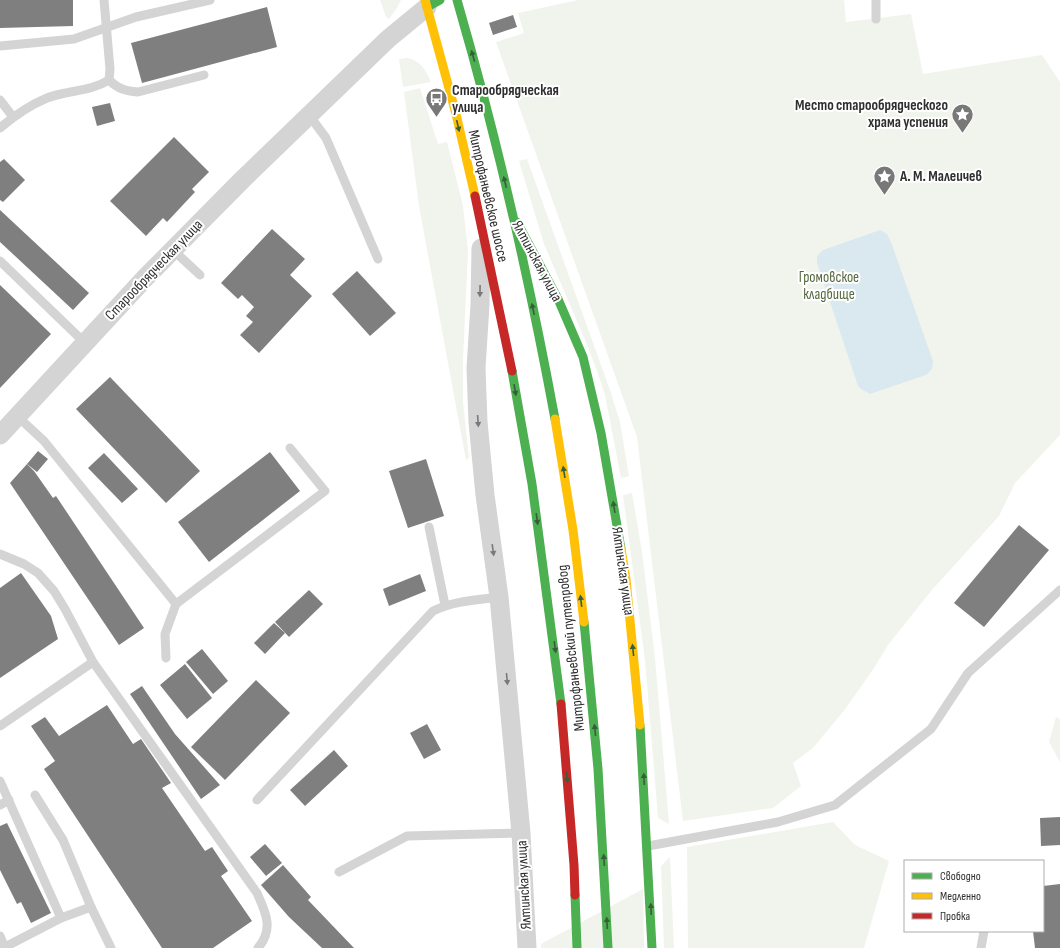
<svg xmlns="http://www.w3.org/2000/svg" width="1060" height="948" viewBox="0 0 1060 948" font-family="'Sofia Sans Condensed',sans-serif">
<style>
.green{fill:#f1f4ec}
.water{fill:#dae9f0}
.building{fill:#7f7f7f}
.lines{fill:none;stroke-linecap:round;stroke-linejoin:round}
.lane{stroke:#d4d4d4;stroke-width:9}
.street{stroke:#d4d4d4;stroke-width:19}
.fast{stroke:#4caf50;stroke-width:9}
.slow{stroke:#ffc107;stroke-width:9}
.jam{stroke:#c62828;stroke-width:9}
.oneway{fill:#395c3b}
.oneway2{fill:#797979}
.labels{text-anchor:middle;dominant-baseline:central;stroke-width:4;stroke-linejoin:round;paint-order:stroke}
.poi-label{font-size:15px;font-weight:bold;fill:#2f2f2f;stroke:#fff;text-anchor:start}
.street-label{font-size:15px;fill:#2f2f2f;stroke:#fff}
.park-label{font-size:15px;fill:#54683e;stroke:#fff}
</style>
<rect width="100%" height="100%" fill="#fff"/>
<g class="green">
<polygon points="380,0 401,0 397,8 389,19 386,17"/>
<polygon points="578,0 844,0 846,22 911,14 923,74 1042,55 1060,82 1060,435 1015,483 999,516 931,591 888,645 874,668 846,708 813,748 793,763 801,786 773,808 683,821 637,437 496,42 524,33 518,13"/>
<path d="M407 58C421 61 425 69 431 82L403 87 399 59Z"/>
<polygon points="420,88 438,144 447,142 463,206 468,251 463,360 463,402 469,458 466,460 419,206 404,92"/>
<polygon points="527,159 611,393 620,422 629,476 621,478 605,395 596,368 585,340 544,244 519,161"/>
<polygon points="632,493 642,552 655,658 669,824 658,818 645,660 623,495"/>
<polygon points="1056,717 1060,719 1060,762 1049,742"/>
<polygon points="833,822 855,845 889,861 864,948 688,948 687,847"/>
<polygon points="670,857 674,948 664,948 661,866"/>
<polygon points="643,889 644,948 541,948 541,944"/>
</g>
<path class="water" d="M880 230 887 234 891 242 933 361C933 368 931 371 926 375L870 394 861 389 858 386 817 263V256L823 250Z"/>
<g class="building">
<polygon points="0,0 73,0 73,26 0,28"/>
<polygon points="267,7 277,47 142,83 131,43"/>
<polygon points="513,15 517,27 493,35 489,23"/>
<polygon points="110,103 115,121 97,126 92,107"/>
<polygon points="174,137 209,172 192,189 195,192 167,222 163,218 146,236 110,201"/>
<polygon points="4,159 25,180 3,202 0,200 0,162"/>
<polygon points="0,210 89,293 73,310 0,242"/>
<polygon points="272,229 305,259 290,275 312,296 259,353 240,335 253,322 246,316 254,307 242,295 238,299 221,283"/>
<polygon points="357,271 396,313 370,336 332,294"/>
<polygon points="0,285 51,334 0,388"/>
<polygon points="110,377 200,471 166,503 76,409"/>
<polygon points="38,451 48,459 37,472 27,464"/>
<polygon points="270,452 300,491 209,562 178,522"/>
<polygon points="104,453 138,489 122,503 88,468"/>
<polygon points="426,459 444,516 408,528 389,471"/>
<polygon points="27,464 34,471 53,498 56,496 144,628 119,645 10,483"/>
<polygon points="1019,525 1049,550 984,627 954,603"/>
<polygon points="21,573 51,616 58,639 0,678 0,588"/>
<polygon points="420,574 426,591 389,606 383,589"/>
<polygon points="309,590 323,604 289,637 275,622"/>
<polygon points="274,623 285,633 265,654 254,643"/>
<polygon points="202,649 228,681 213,694 186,662"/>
<polygon points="185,664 212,698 187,719 160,685"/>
<polygon points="256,680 290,713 225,780 191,747"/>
<polygon points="142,686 175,734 220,785 201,799 130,694"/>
<polygon points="107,705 133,744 141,739 171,783 162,788 205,851 212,847 228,871 221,876 252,921 213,948 162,948 44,769 55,761 31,726 45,717 59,736"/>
<polygon points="427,724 441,750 424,759 410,733"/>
<polygon points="334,750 348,766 305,806 290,790"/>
<polygon points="1060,817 1060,845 1041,846 1040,818"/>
<polygon points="7,823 51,913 31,923 21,902 17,904 0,870 0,826"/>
<polygon points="265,844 282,863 266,876 250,857"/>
<polygon points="283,865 311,897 308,900 354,948 322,948 289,917 261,885"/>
<polygon points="1060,884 1060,948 1035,948 1033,931 1043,931 1043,886"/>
</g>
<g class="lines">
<g class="lane">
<polyline points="876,0 876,19"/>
<polyline points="0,46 74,39 136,17 210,0"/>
<path d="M109 80C118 89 126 91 138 92L204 75"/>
<polyline points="0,100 13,117"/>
<polyline points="309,115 326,138 378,259"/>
<path d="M0 128C14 116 30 105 47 98 67 90 90 92 109 80L110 69 104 0"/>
<polyline points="173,250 200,275"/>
<polyline points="0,261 85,343"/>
<polyline points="17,416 44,441 176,604 325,491 290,448"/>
<polyline points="429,527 445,605"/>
<path d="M0 554 24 564 38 573 54 591 65 609 93 662 257 893C266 913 274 929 258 948"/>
<polyline points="166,658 165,634 176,604"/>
<polyline points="0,726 93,662"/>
<polyline points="0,781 61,918"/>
<polyline points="35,795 63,840 91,907 111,948"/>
<path d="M257 800 433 611C454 601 476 600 499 597"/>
<polyline points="0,805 9,800"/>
<polyline points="648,846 778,822 835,805 931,729 968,673 1060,590"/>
<polyline points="339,872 407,836 521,833"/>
<polyline points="0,936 5,948"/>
<polyline points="5,947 61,918 91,907"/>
<polyline points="981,948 984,931"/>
</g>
<g class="street">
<polyline points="481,248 480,305 476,368 478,422 485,495 499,597 521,833 527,948"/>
<polyline points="0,435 145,278 243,179 388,39 427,7"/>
</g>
<g class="fast">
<path d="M457 0C497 138 529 278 555 419"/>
<polyline points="427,7 440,0"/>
<polyline points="517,222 558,299 583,357 601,433 621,549"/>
<polyline points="512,371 532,484 561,704"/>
<polyline points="584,622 598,769 608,948"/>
<polyline points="640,725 652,948"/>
<polyline points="575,895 577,948"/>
</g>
<g class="slow">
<polyline points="425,0 456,114 475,196"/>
<polyline points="555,419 573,530 584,622"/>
<polyline points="621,549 626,579 640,725"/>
</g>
<g class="jam">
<polyline points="475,196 512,371"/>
<polyline points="561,704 574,865 575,895"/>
</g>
</g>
<defs><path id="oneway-solid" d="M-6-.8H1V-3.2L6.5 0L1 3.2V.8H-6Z"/></defs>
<g class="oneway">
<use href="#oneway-solid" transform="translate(473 56) rotate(-106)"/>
<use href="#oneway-solid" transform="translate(458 126) rotate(77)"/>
<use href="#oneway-solid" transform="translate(505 182) rotate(-103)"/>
<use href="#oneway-solid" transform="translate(533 309) rotate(-102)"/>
<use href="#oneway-solid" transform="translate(515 390) rotate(80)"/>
<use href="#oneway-solid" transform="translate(564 472) rotate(-99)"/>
<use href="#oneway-solid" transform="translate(614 507) rotate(-99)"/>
<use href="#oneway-solid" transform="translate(537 519) rotate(82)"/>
<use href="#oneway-solid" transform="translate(581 601) rotate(-97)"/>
<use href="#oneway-solid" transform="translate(555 647) rotate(82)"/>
<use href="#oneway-solid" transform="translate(633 650) rotate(-96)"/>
<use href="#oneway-solid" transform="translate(595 730) rotate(-96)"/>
<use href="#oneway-solid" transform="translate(567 777) rotate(85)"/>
<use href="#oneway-solid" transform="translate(644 779) rotate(-93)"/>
<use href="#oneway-solid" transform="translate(604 860) rotate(-94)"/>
<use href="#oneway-solid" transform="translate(651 909) rotate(-92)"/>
<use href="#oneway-solid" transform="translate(607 923) rotate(-93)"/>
</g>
<g class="oneway2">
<use href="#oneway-solid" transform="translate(480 291) rotate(91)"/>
<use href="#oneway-solid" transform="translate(478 421) rotate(86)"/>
<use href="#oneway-solid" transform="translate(493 550) rotate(82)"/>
<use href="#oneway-solid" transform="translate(507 679) rotate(85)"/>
</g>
<defs>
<symbol id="bus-pin" viewBox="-11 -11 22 30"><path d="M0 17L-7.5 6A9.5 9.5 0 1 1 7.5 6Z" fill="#787878" stroke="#fff"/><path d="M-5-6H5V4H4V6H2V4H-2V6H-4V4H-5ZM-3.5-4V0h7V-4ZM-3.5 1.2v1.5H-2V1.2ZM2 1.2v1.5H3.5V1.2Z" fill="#fff"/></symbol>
<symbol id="sight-pin" viewBox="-11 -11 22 30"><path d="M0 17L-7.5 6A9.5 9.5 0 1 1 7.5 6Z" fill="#787878" stroke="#fff"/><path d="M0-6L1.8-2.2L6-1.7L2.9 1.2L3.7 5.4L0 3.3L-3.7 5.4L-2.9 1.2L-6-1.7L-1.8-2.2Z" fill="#fff"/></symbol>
</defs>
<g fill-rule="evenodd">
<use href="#bus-pin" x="424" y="86" width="25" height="34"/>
<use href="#sight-pin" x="950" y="102" width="25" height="34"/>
<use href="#sight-pin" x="872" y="164" width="25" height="34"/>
</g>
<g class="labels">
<g class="poi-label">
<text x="452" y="90">Старообрядческая<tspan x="452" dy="17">улица</tspan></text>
<text x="948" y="105" text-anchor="end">Место старообрядческого<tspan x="948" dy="17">храма успения</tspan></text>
<text x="900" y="176">А. М. Малеичев</text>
</g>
<g class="street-label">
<text transform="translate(488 196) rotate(77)">Митрофаньевское шоссе</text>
<text transform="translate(537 261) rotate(62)">Ялтинская улица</text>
<text transform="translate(154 270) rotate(-46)">Старообрядческая улица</text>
<text transform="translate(623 571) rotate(82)">Ялтинская улица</text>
<text transform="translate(571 648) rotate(-96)">Митрофаньевский путепровод</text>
<text transform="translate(524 885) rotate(-93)">Ялтинская улица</text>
</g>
<g class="park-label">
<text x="829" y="277">Громовское<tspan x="829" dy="17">кладбище</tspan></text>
</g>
</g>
<rect x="904" y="860" width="140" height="72" fill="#ffffff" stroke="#acacac"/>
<rect x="912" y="873" width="20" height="6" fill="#4caf50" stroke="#acacac"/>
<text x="940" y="880" font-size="12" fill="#2f2f2f">Свободно</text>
<rect x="912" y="893" width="20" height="6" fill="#ffc107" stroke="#acacac"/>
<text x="940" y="900" font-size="12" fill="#2f2f2f">Медленно</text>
<rect x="912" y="913" width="20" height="6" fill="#c62828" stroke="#acacac"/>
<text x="940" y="920" font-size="12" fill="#2f2f2f">Пробка</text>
</svg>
